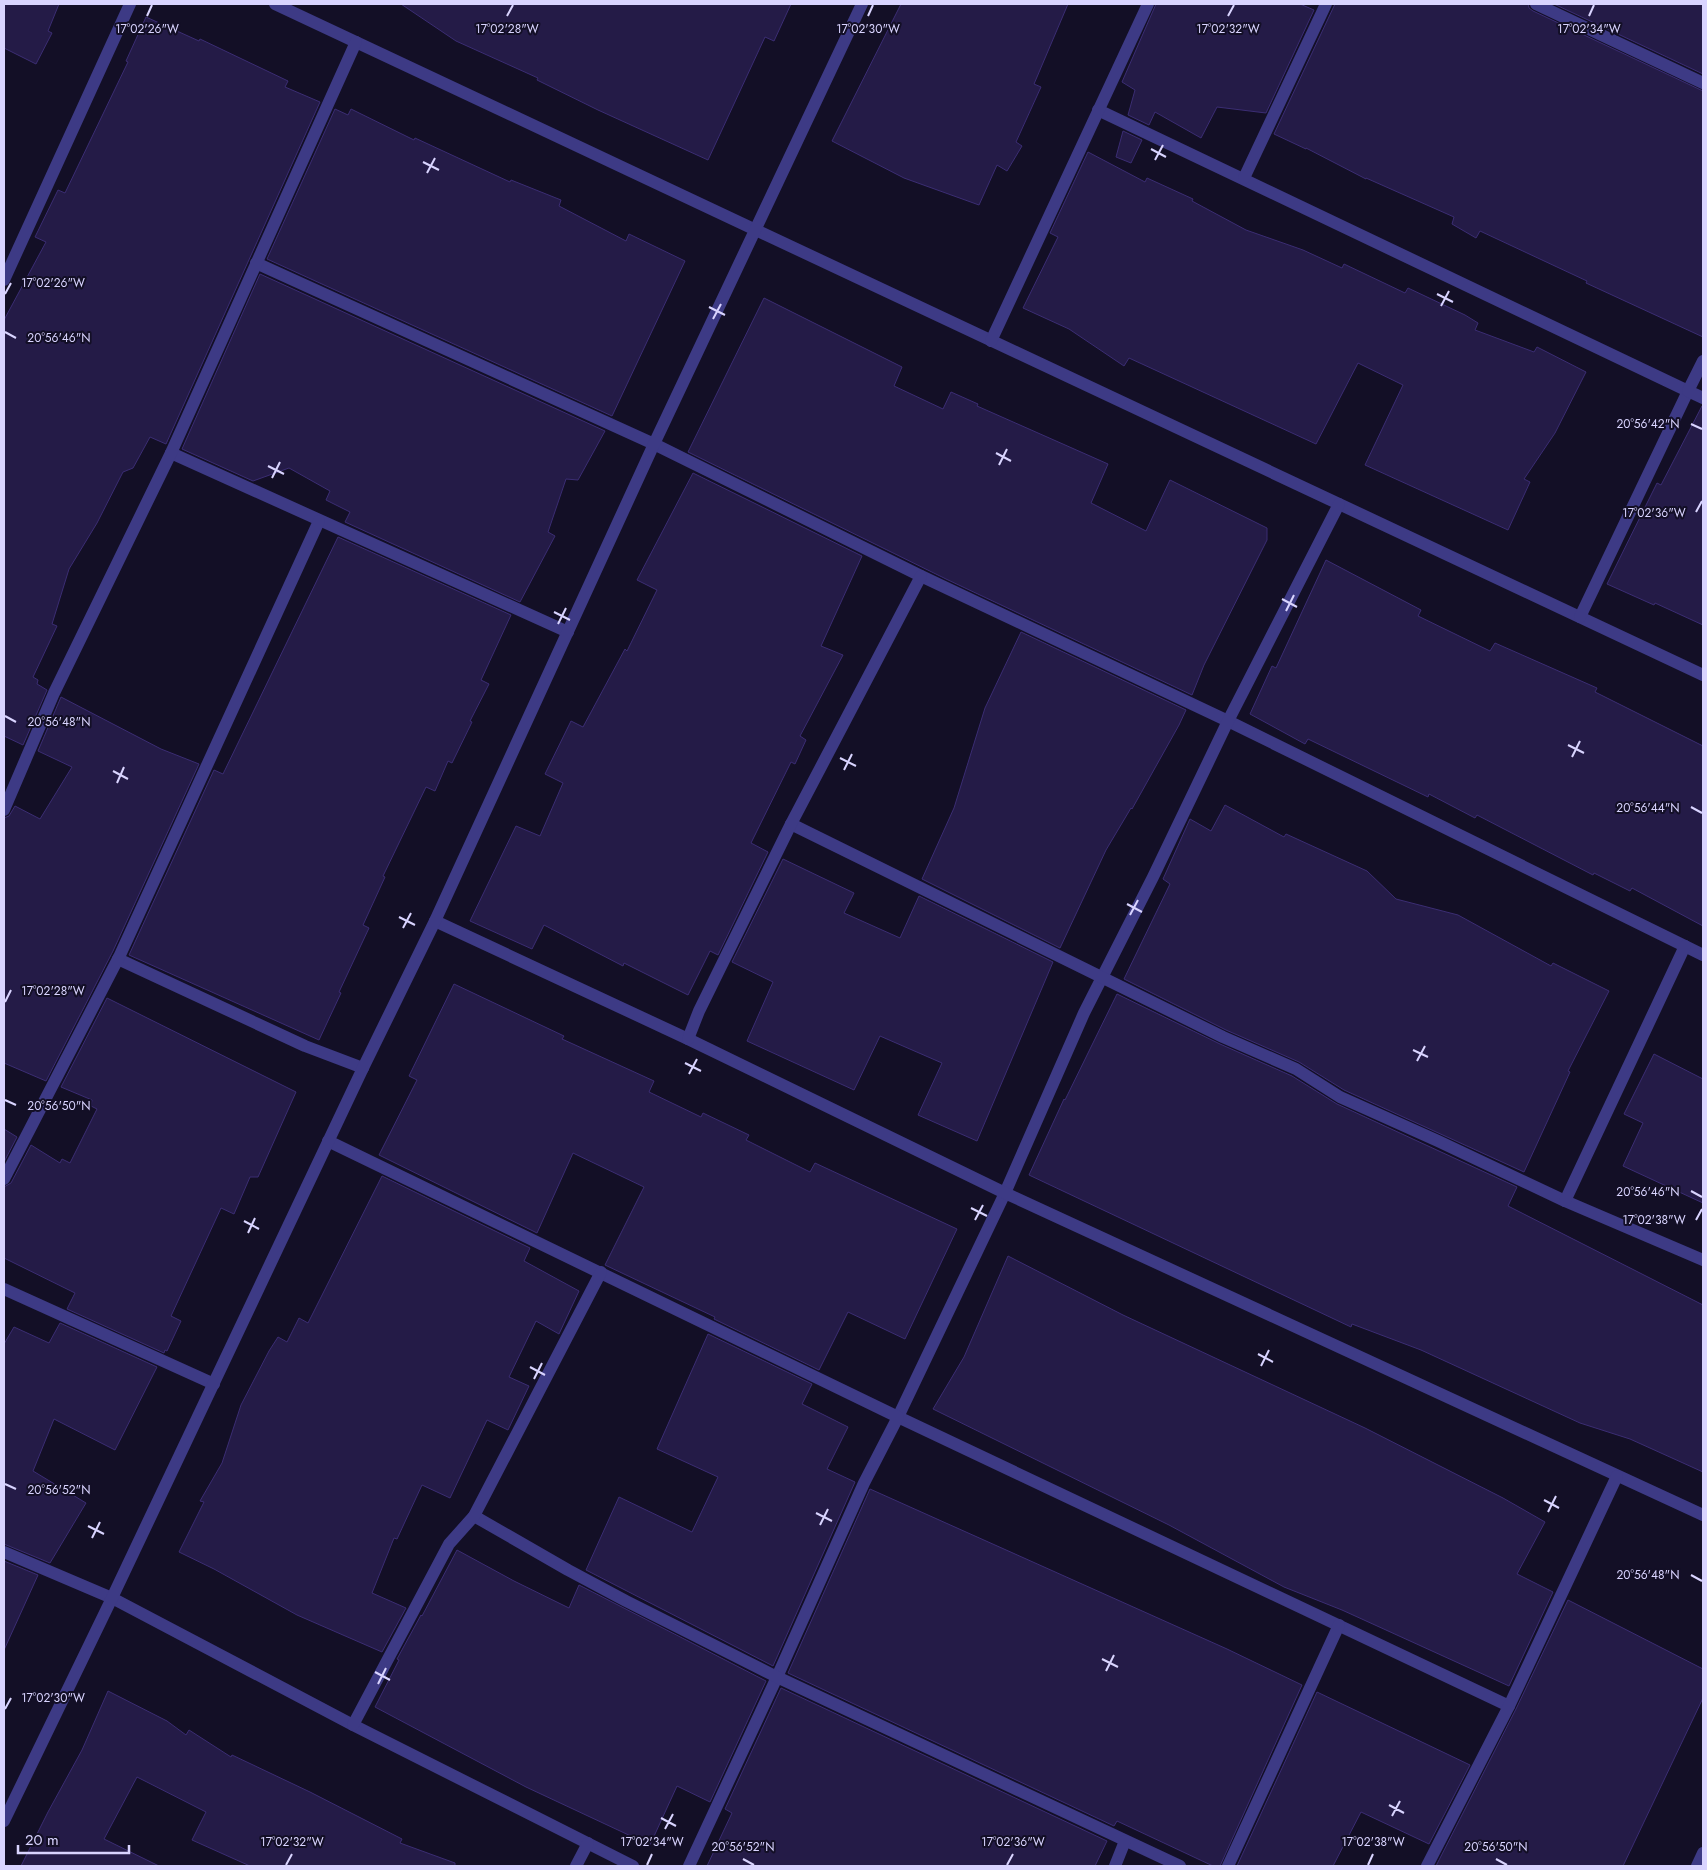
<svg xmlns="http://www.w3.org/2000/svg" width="1707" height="1870" viewBox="0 0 1707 1870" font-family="Jost,sans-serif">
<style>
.building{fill:#241b47;stroke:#3b2d73}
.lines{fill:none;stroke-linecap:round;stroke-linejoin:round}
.minor{stroke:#3d3a85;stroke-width:12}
.tertiary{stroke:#3d3a85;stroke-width:12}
.ticks{fill:none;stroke:#d9d4ff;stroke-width:2}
.ticks-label{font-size:12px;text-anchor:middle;fill:#d9d4ff;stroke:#130f26;stroke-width:4;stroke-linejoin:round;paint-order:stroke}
</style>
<rect width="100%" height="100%" fill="#130f26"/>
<g class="building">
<polygon points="4,4 59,4 48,31 52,33 36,64 4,48"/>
<polygon points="401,4 791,4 774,41 765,37 708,160 598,110 537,80 538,78 456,41"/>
<polygon points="901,4 1068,4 1034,84 1041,87 1016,142 1022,146 1007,171 997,165 979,205 904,178 832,141"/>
<polygon points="1156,4 1300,4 1314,10 1266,113 1217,107 1201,138 1155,112 1149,125 1128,115 1135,90 1122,82"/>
<polygon points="1335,4 1528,4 1529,8 1533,11 1703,91 1703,337 1586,283 1587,281 1480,231 1476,238 1452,224 1454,217 1366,178 1366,179 1306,148 1306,149 1274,134"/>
<polygon points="1554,4 1703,4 1703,74"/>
<polygon points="146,17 199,41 200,39 288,81 285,87 320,102 166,444 150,437 133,468 123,472 97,523 69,569 52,624 57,626 33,677 38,680 37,684 47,690 23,745 4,736 4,737 4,320 46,242 35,237 58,190 65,193 128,62 126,61"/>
<polygon points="335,109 348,115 351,109 414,140 415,138 510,182 511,180 561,200 559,206 626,241 629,234 685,261 612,416 267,259"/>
<polygon points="1123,131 1142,140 1131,163 1116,157"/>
<polygon points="1088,152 1145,182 1147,178 1193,199 1192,201 1246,230 1303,250 1342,268 1344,264 1405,293 1408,288 1465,315 1478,323 1475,330 1534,352 1537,347 1586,372 1555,433 1524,479 1530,482 1508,530 1365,465 1403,385 1358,363 1316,444 1129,358 1124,366 1069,329 1023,308 1058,237 1050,233"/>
<polygon points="260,274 605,431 578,480 566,479 548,532 555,536 520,602 345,522 350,512 326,500 330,491 289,468 253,481 182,449"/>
<polygon points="764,298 902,367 894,386 943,409 951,392 978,404 977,406 1108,464 1091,503 1146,531 1170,480 1267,528 1267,540 1204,665 1192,695 946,579 688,452"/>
<polygon points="1702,406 1703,406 1703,625 1655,603 1654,605 1607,584 1657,483 1661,485"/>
<polygon points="693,473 862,556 821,646 843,655 800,736 806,740 795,764 791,762 751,843 768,852 718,955 710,951 688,995 624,963 623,966 544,925 532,949 470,921 516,826 540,836 563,783 545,774 571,721 583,727 625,649 627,651 657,590 637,580"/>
<polygon points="338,537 511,615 481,680 489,684 470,721 472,722 452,763 448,761 435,791 426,787 383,876 385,877 363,925 369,928 339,992 341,993 319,1040 129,955 214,770 223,774"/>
<polygon points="1326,560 1421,610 1418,616 1490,651 1495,643 1597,688 1595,692 1703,746 1703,926 1632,888 1630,891 1594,873 1593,875 1477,815 1475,818 1429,794 1428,797 1308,739 1305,744 1250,714 1272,666 1276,668"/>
<polygon points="1021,632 1186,710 1179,725 1132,809 1131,808 1106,850 1060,948 922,879 954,808 985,708"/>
<polygon points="61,697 161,749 199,764 113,951 46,1081 4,1063 4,818 9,816 15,806 40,819 72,767 38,751"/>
<polygon points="1225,805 1284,837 1286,834 1367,871 1396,899 1458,915 1551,966 1553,963 1609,991 1568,1071 1570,1072 1524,1172 1344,1090 1299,1062 1226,1030 1124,979 1170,884 1163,879 1190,819 1211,831"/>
<polygon points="783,859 854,893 844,913 900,938 919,896 1053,962 977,1141 918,1115 942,1063 880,1036 854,1090 747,1041 773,982 732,962"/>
<polygon points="454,984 564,1036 562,1039 654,1081 649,1092 701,1117 703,1113 749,1135 746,1140 810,1172 815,1163 957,1229 905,1339 848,1312 819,1370 714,1319 715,1317 605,1265 644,1187 573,1153 537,1233 379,1155 417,1080 409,1076"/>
<polygon points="1117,994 1220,1044 1292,1076 1337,1104 1517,1187 1508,1206 1703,1305 1703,1472 1630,1439 1580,1423 1421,1350 1352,1324 1351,1327 1029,1175 1064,1099 1065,1100"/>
<polygon points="107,998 296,1092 258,1177 250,1177 234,1214 221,1208 171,1316 181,1321 167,1351 165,1350 164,1353 67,1309 75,1293 4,1258 4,1187 11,1183 31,1145 60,1163 62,1159 70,1163 97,1109 91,1106 92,1100 61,1087"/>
<polygon points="1654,1054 1703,1079 1703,1203 1623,1166 1643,1123 1624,1114"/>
<polygon points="4,1129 17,1137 4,1162"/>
<polygon points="382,1176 530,1248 524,1261 579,1291 559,1334 536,1321 509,1377 529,1386 508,1430 487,1420 450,1498 422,1485 397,1539 394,1538 372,1593 406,1608 382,1652 297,1615 214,1569 179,1552 204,1502 200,1501 222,1463 241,1405 269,1351 278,1337 287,1342 299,1318 308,1323"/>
<polygon points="1008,1256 1123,1315 1365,1428 1503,1498 1545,1522 1517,1574 1553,1592 1509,1686 1342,1610 1284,1587 1169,1525 933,1409 964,1357"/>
<polygon points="60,1323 157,1367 115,1450 54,1419 33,1471 86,1503 50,1563 4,1544 4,1344 14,1327 49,1343"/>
<polygon points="708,1334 812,1384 802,1404 848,1427 827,1469 855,1482 773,1666 586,1570 619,1497 692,1532 718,1477 657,1449"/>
<polygon points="870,1489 1227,1649 1302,1685 1220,1866 1213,1866 1117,1821 1114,1826 788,1673"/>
<polygon points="457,1550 514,1581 569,1608 579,1585 766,1681 710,1802 677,1786 650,1845 526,1787 375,1707 399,1660 397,1659 421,1615 422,1616"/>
<polygon points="4,1561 38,1575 4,1650"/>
<polygon points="1568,1600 1703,1669 1703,1698 1623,1866 1436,1866 1516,1709"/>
<polygon points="781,1688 1107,1841 1095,1866 707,1866 732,1813 725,1809"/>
<polygon points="108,1691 167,1721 186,1735 189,1730 231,1757 232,1755 310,1792 402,1839 400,1843 455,1863 455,1866 250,1866 192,1840 206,1812 137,1777 104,1839 159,1866 21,1866 48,1812 82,1750"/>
<polygon points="1317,1692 1470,1765 1429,1844 1361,1812 1333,1866 1237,1866"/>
</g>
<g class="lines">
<g class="minor">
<polyline points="275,4 1703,675"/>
<polyline points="1536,4 1703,83"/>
<polyline points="1098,110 1688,391 1580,617"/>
<polyline points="1244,178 1326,4"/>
<polyline points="256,263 654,444 921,576 1228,721 1703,955"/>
<polyline points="4,280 130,4"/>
<polyline points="991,341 1148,4"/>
<polyline points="1703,361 1688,391 1703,398"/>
<polyline points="171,453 568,632"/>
<polyline points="1339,504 1228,721 1153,877 1084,1013 1005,1193 898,1417 1509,1706"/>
<polyline points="4,810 54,693 171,453 356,42"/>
<polyline points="791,824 1223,1037 1296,1069 1340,1097 1438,1141 1565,1201 1703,1260"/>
<polyline points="435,921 688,1039 1005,1193 1703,1515"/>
<polyline points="118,959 305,1046 363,1068"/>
<polyline points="688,1039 699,1011 791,824 921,576"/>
<polyline points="328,1141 898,1417 864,1483 777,1677 689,1866"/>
<polyline points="4,1179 120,955 319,521"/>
<polyline points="1565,1201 1685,946"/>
<polyline points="4,1289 214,1384"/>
<polyline points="474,1516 568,1570 626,1601 777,1677 1180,1866"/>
<polyline points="4,1552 112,1598 353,1725 633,1866"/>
<polyline points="353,1725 449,1544 474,1516 601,1272"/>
<polyline points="576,1866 588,1843"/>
<polyline points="1115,1866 1125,1841"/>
<polyline points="1228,1866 1339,1625"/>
<polyline points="1427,1866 1509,1706 1617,1476"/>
<polyline points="1697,1866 1703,1853"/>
</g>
<polyline class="tertiary" points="4,1821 112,1598 363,1068 435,921 654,444 862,4"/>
</g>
<path class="ticks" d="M147 16 152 5M507 16 513 5M868 16 873 5M1228 16 1234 5M1589 16 1594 5M1151 149 1166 157M1155 160 1163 145M423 162 439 170M427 173 435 158M5 294 11 283M1437 294 1453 302M1441 306 1449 291M709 307 725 315M713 319 721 304M5 332 16 338M1691 424 1702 429M996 453 1011 461M999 465 1007 449M268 466 284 474M272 478 280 462M1696 512 1702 501M1282 599 1297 607M1286 611 1294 595M554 612 570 620M558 624 566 608M5 716 16 722M1568 745 1584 753M1572 757 1580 741M840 758 856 766M844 770 852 754M113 771 128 779M117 783 124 767M1691 807 1702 813M1127 904 1142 912M1130 915 1138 900M399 917 415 925M403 928 411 913M5 1002 11 990M1413 1050 1428 1057M1417 1061 1425 1046M685 1063 701 1071M689 1074 697 1059M5 1100 16 1105M1691 1191 1702 1197M971 1208 987 1216M975 1220 983 1205M1696 1220 1702 1209M244 1221 259 1229M248 1233 255 1218M1258 1354 1273 1362M1261 1366 1269 1350M530 1367 545 1375M534 1379 542 1363M5 1484 16 1489M1544 1500 1559 1508M1548 1512 1556 1496M816 1513 832 1521M820 1525 828 1509M88 1526 104 1534M92 1538 100 1522M1691 1575 1702 1581M1102 1659 1118 1667M1106 1671 1114 1655M375 1672 390 1680M378 1684 386 1668M5 1709 11 1698M1389 1805 1404 1813M1392 1816 1400 1801M661 1818 676 1826M665 1829 673 1814M743 1859 754 1865M1496 1859 1507 1865M286 1865 292 1854M647 1865 652 1854M1007 1865 1013 1854M1368 1865 1373 1854"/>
<g class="ticks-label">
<text x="147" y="33">17°02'26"W</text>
<text x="507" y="33">17°02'28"W</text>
<text x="868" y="33">17°02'30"W</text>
<text x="1228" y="33">17°02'32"W</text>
<text x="1589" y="33">17°02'34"W</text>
<text x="53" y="287">17°02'26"W</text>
<text x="59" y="342">20°56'46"N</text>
<text x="1648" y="428">20°56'42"N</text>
<text x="1654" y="517">17°02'36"W</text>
<text x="59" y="726">20°56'48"N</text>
<text x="1648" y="812">20°56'44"N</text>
<text x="53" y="995">17°02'28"W</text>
<text x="59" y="1110">20°56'50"N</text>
<text x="1648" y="1196">20°56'46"N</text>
<text x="1654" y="1224">17°02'38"W</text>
<text x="59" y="1494">20°56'52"N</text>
<text x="1648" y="1579">20°56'48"N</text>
<text x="53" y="1702">17°02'30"W</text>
<text x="292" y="1846">17°02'32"W</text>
<text x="652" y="1846">17°02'34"W</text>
<text x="1013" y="1846">17°02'36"W</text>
<text x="1373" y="1846">17°02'38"W</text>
<text x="743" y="1851">20°56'52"N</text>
<text x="1496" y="1851">20°56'50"N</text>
</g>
<rect width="1707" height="1870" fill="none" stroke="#d9d4ff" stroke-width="10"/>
<path d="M18 1845v8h111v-8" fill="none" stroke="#d9d4ff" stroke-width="2.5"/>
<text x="25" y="1845" font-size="15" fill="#d9d4ff" stroke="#130f26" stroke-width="4" paint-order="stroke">20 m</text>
</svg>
